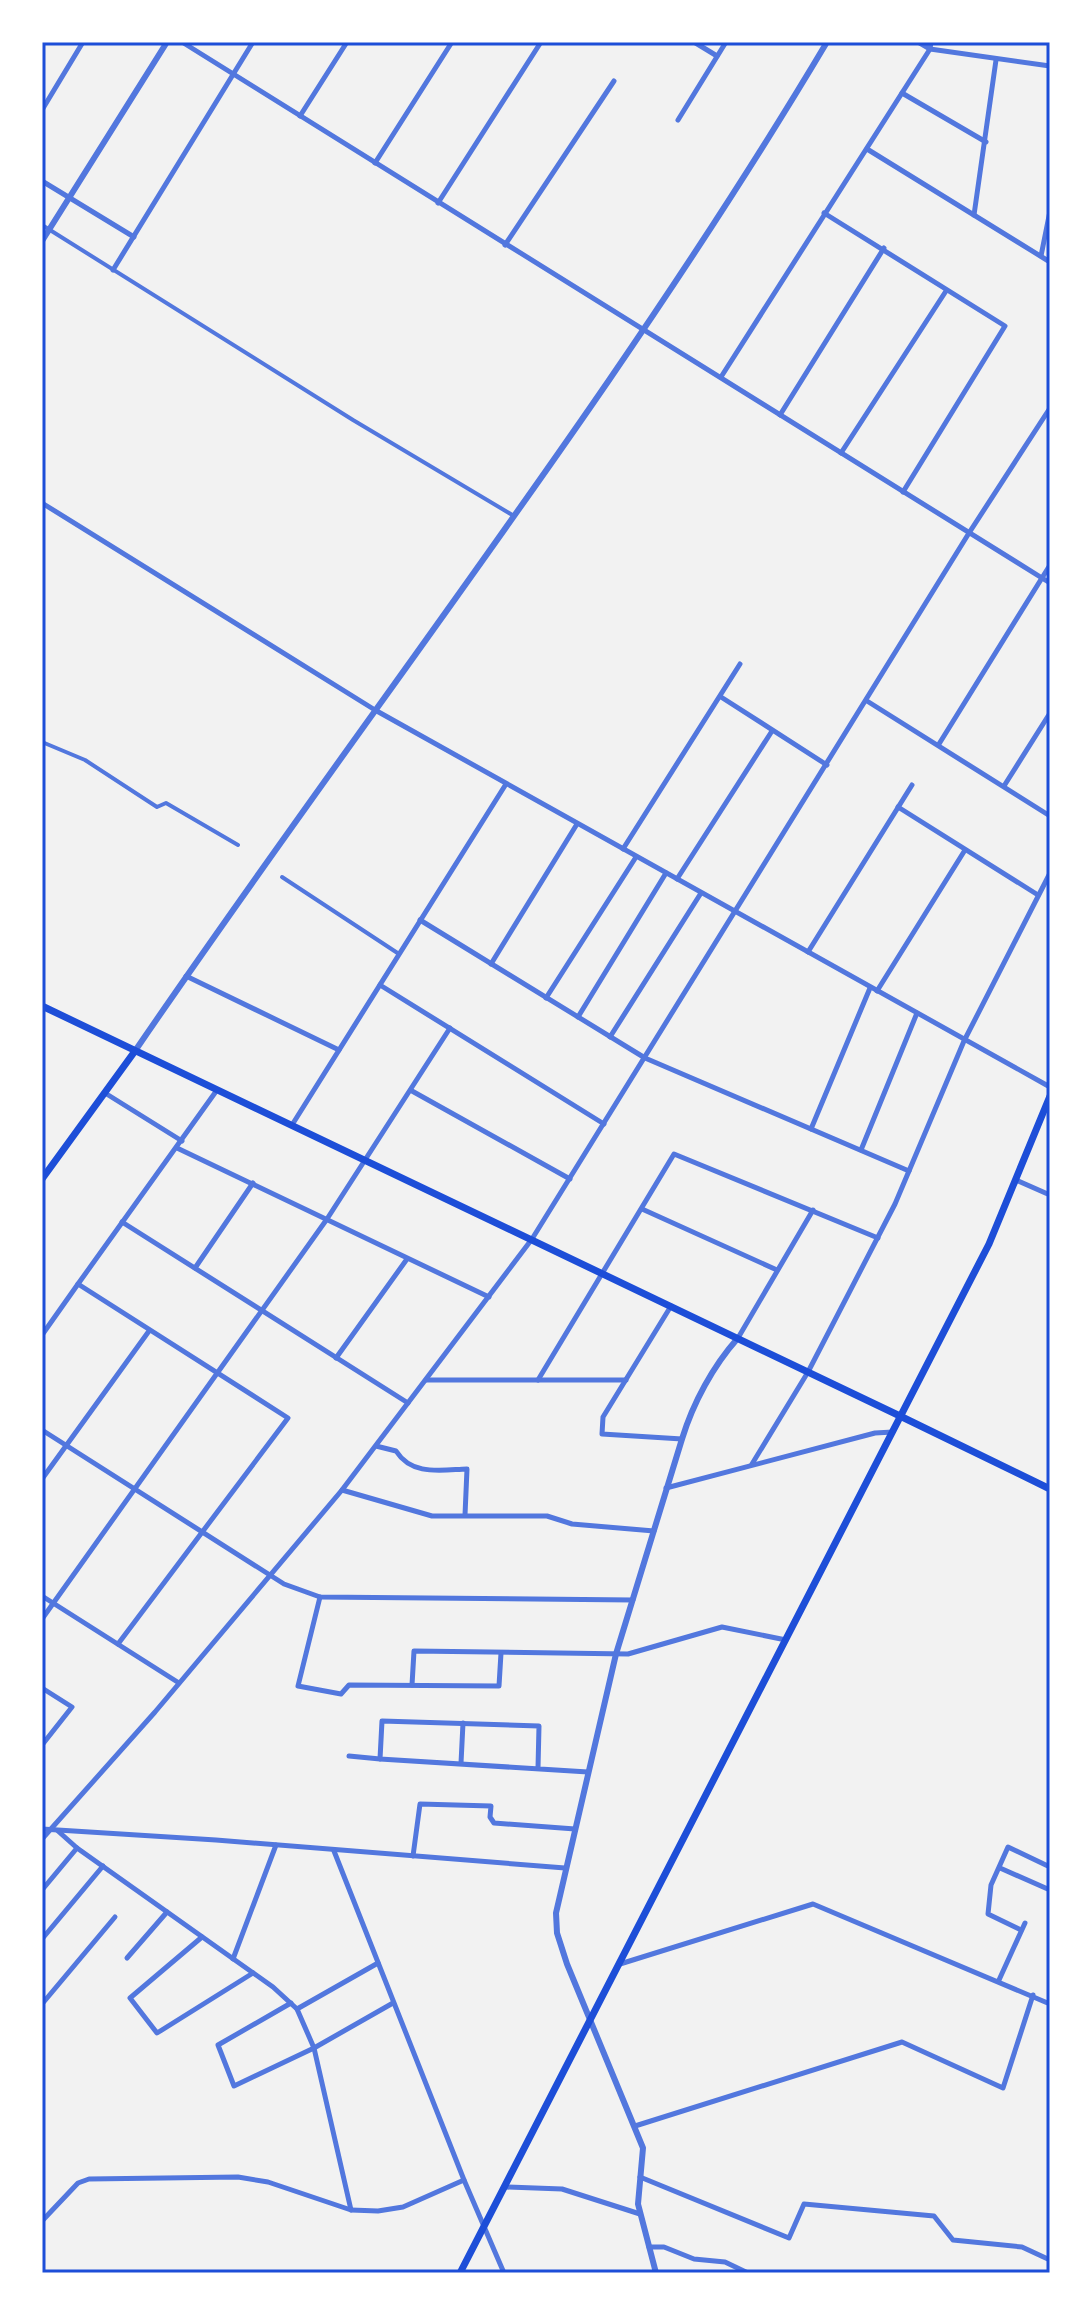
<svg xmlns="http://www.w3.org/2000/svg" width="1092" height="2315" viewBox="0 0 1092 2315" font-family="'Playfair Display',serif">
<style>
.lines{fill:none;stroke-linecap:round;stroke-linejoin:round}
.pedestrian{stroke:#5277de;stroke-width:4}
.minor{stroke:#5277de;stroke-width:5}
.tertiary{stroke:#5277de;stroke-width:6}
.secondary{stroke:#1d4ed8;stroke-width:7}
.primary{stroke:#1d4ed8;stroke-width:7}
.neatline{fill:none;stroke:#1d4ed8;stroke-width:3}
</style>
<rect width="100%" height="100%" fill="#f2f2f2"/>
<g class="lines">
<g class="pedestrian">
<polyline points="42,225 353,420 514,516"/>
<polyline points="42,742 85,760 157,807 166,803 238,845"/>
<polyline points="282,877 399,954"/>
</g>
<g class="minor">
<polyline points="182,42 1050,583"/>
<polyline points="694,42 717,56"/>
<polyline points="918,42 930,49 1050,66"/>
<polyline points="902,93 986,142"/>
<polyline points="42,110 83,42"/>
<polyline points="300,116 347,42"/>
<polyline points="678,120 726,42"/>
<polyline points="867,149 1050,262"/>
<polyline points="375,163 452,42"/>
<polyline points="42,181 134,237"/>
<polyline points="438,203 541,42"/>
<polyline points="824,213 1005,326 903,492"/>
<polyline points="974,215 996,60"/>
<polyline points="505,245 614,81"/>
<polyline points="1041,256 1050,211"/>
<polyline points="113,270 253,42"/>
<polyline points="721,377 930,49 931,42"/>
<polyline points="780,415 884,248"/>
<polyline points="841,453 946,291"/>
<polyline points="42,503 375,710 1050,1087"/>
<polyline points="721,697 827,765"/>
<polyline points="867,701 1050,816"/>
<polyline points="939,744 1050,565"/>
<polyline points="1004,786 1050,713"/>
<polyline points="898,807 1038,895"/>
<polyline points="623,849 740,664"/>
<polyline points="677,879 772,731"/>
<polyline points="420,920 645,1058 909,1171"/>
<polyline points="808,952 912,785"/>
<polyline points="491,964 577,824"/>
<polyline points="186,976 339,1050"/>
<polyline points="380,985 604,1124"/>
<polyline points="877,991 965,850"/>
<polyline points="546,998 636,857"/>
<polyline points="578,1017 666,873"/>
<polyline points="610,1037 701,893"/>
<polyline points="412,1091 570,1179"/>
<polyline points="105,1093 182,1141"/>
<polyline points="292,1125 506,784"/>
<polyline points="811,1129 870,988"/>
<polyline points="177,1148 489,1297"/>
<polyline points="861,1150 917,1013"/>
<polyline points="1016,1180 1050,1195"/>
<polyline points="642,1209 777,1270"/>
<polyline points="122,1222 408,1403"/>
<polyline points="195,1268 253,1183"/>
<polyline points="78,1284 217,1090"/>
<polyline points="671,1306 603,1417 602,1434 682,1439"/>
<polyline points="42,1335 78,1284 288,1418 118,1644"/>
<polyline points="738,1338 813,1210"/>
<polyline points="336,1358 407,1259"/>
<polyline points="426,1380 626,1380"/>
<polyline points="538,1380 674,1154 878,1238"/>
<polyline points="42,1430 284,1584 320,1597 633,1600"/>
<path d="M376 1446 396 1451C412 1476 440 1470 467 1469L465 1515"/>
<polyline points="752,1464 808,1372 895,1204 964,1041 1050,873"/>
<polyline points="42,1479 149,1331"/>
<polyline points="666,1488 875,1433 893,1432"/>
<polyline points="342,1490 432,1516 547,1516 572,1524 654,1531"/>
<polyline points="42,1596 179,1683"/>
<polyline points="320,1597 298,1686 341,1694 349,1685 499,1686 501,1653"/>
<polyline points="42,1619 327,1219 450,1028"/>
<polyline points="412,1685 414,1651 628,1654 722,1627 786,1640"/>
<polyline points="42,1688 72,1707 42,1745"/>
<polyline points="349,1756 380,1759"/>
<polyline points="461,1763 463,1723"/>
<polyline points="538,1768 539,1726 382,1721 380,1759 588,1772"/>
<polyline points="42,1829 216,1840 565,1868"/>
<polyline points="58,1831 77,1848 273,1987 297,2009 314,2048 351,2210"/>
<polyline points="42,1839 155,1712 342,1490 532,1239 969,533 1050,408"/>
<polyline points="334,1851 464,2180 504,2273"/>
<polyline points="413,1856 420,1804 491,1806 490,1817 494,1823 575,1829"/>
<polyline points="1000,1868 1050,1890"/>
<polyline points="42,1890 77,1848"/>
<polyline points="1021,1930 988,1914 991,1885 1008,1847 1050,1867"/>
<polyline points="202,1937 130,1998 157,2033 253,1973"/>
<polyline points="42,1939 103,1866"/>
<polyline points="127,1958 167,1912"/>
<polyline points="233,1959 276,1845"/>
<polyline points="620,1964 813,1904 1050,2004"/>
<polyline points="999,1980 1025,1923"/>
<polyline points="291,2003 218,2045 234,2086 314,2048 393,2003"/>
<polyline points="42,2004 115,1917"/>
<polyline points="297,2009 378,1963"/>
<polyline points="635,2126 902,2042 1003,2088 1033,1995"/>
<polyline points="640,2177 789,2238 804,2204 934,2216 953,2240 1022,2247 1050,2260"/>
<polyline points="505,2187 562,2189 640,2214"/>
<polyline points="42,2221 78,2183 89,2179 238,2177 268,2182 351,2210 378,2211 403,2207 464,2180"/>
<polyline points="649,2247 664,2247 694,2259 725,2262 748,2273"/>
</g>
<g class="tertiary">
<polyline points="42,241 167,42"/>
<path d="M135 1051C365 714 618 393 827 42"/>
<path d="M656 2273 638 2204 643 2148 567 1964 557 1933 556 1913 616 1654 682 1439C693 1403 713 1366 738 1338"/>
</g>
<g class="secondary">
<polyline points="42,1179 135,1051"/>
<polyline points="900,1416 1050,1489"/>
</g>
<g class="primary">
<polyline points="42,1006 900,1416"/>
<polyline points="460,2273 989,1244 1050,1096"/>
</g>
</g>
<rect width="1092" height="2315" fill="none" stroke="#ffffff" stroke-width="88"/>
<rect x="44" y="44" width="1004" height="2227" class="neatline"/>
</svg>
